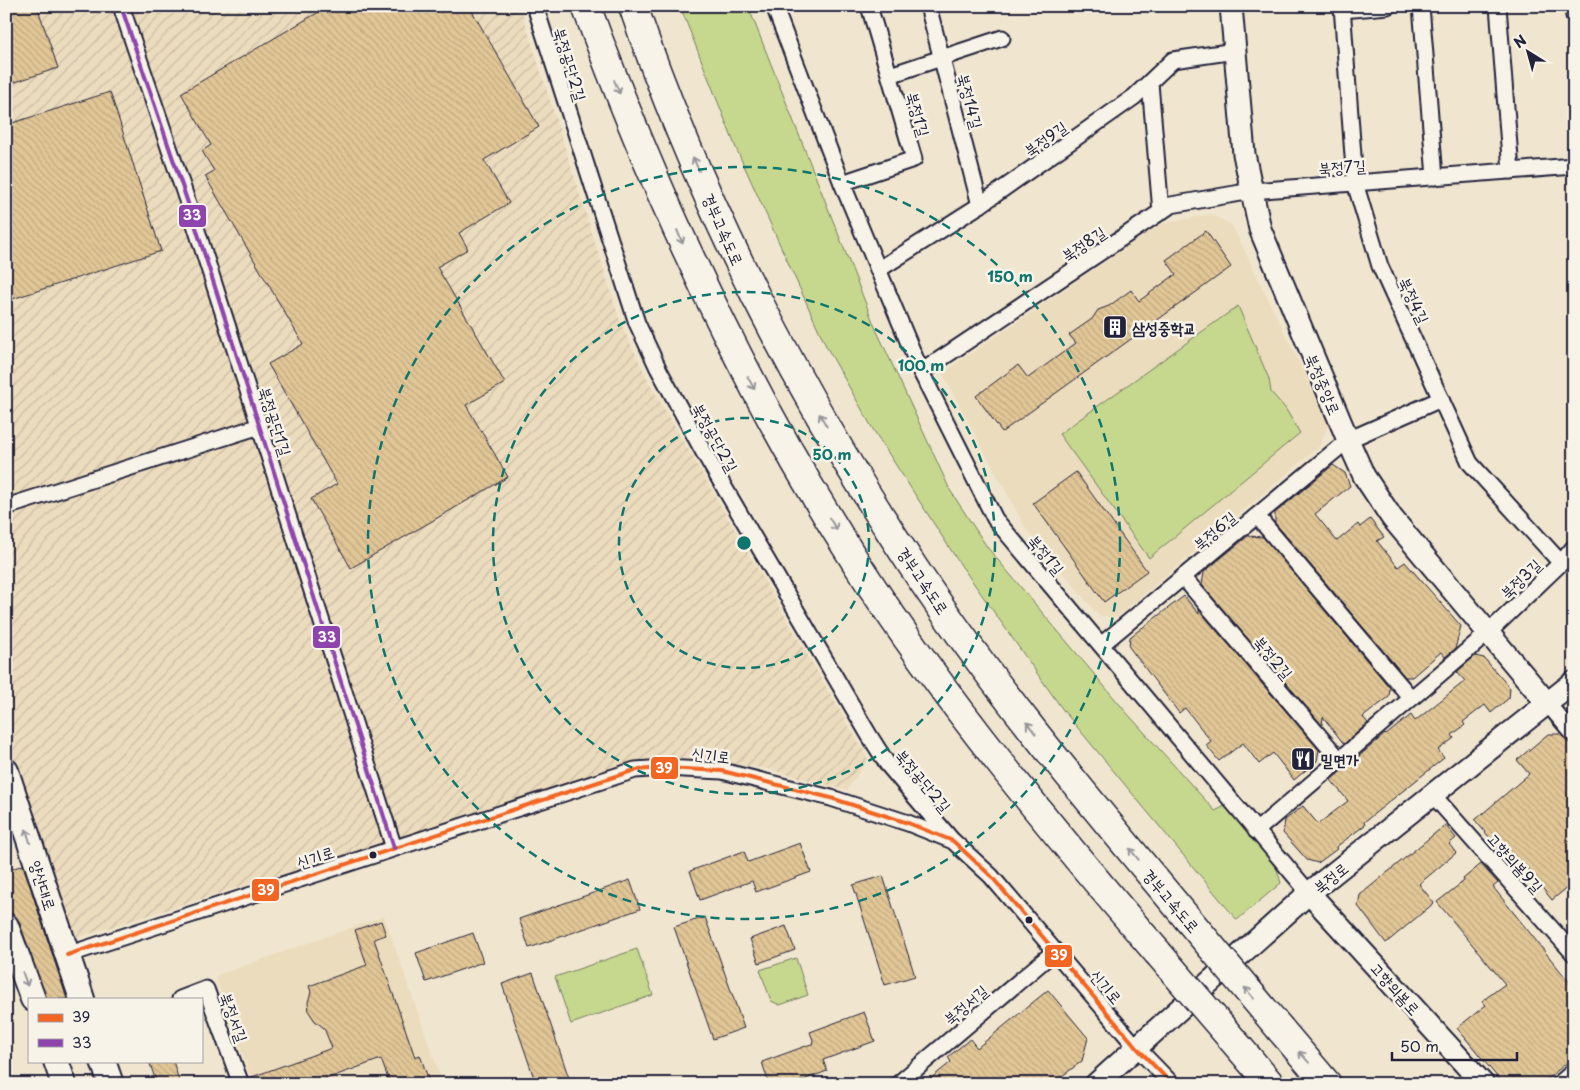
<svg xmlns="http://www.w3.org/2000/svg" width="1580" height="1090" viewBox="0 0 1580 1090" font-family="'Playpen Sans','Poor Story',sans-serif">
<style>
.built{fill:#ecdcbe}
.industrial{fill:url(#industrial-furrows)}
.park{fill:#c6d88d;stroke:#747d64}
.building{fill:url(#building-back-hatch);stroke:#22223b}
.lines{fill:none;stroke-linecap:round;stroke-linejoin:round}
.street-casing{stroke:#22223b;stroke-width:19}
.secondary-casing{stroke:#22223b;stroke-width:25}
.primary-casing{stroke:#22223b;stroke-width:28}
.highway-casing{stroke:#22223b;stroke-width:31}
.street{stroke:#f7f3e8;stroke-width:15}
.secondary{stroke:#f7f3e8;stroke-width:21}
.primary{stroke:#f7f3e8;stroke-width:24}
.highway{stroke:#f7f3e8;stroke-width:28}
.highway-bridge-casing{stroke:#22223b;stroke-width:31;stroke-linecap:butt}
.highway-bridge{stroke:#f7f3e8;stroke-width:28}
.bus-1-casing{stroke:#f7f3e8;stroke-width:8}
.bus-2-casing{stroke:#f7f3e8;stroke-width:8}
.bus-1{stroke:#f26522;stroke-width:4}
.bus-2{stroke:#8e44ad;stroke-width:4}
.oneway{stroke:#97959a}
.ring{fill:none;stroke:#0f766e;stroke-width:2.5;stroke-dasharray:9 6}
.bus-dot{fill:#22223b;stroke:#f7f3e8;stroke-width:2}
.labels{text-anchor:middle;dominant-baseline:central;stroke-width:5;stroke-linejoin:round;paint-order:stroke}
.street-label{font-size:16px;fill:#22223b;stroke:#f7f3e8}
.poi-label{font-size:16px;font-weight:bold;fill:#22223b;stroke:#f7f3e8;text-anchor:start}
.centre{fill:#0f766e;stroke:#f7f3e8;stroke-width:2.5}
.ring-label{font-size:15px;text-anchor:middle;font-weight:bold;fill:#0f766e;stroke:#f7f3e8;stroke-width:5;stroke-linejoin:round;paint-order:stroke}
.line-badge{stroke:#f7f3e8;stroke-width:2}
.badge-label{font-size:14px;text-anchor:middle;font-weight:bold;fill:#fff}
</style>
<defs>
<pattern id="industrial-furrows" width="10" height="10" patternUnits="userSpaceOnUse" patternTransform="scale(1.25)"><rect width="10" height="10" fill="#ecdcbe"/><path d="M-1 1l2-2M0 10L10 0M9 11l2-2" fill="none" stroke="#cabca4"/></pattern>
<pattern id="building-back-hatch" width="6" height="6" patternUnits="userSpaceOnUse" patternTransform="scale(1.25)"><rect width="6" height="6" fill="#e1c696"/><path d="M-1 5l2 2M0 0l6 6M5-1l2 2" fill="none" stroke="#c1aa82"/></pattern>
</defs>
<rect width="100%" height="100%" fill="#f0e6cf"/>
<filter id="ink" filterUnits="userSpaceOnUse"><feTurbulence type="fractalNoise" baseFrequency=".02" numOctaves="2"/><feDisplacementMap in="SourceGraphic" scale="10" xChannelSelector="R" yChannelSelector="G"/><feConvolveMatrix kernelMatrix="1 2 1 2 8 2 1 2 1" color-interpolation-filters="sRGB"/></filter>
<g filter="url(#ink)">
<g class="built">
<polygon points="1211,214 1232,225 1329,423 1320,446 1117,617 1099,616 1026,529 942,373 1160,224"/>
<polygon points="384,916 443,1084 253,1084 215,976"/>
</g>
<polygon class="industrial" points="6,6 520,6 621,324 650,384 868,759 847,790 768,769 690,758 615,767 471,815 76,938 6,747"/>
<g class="park">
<polygon points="680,6 748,6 875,327 950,490 987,547 1126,712 1215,811 1225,806 1276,866 1281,883 1237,920 1063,710 958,561 874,431 826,346 736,148"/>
<polygon points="1238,306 1269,379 1271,392 1285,408 1300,433 1149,558 1059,434"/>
<polygon points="637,949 653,995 571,1024 555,977"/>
<polygon points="796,958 808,995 780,1005 771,1001 760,970"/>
</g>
<g class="building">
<polygon points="6,6 37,6 58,68 6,85"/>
<polygon points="329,6 469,6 539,127 484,160 509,203 459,233 468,249 437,267 505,383 466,405 508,477 351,568 311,499 337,484 268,364 303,344 205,176 214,171 202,151 211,145 181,93"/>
<polygon points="110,92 161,251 6,301 6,125"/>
<polygon points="1206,231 1231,267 1002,432 976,396 1018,365 1028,378 1076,343 1069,335 1092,319 1098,310 1109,306 1131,290 1139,301 1176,274 1166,260"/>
<polygon points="1333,465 1345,473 1350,486 1315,514 1337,541 1358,524 1360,527 1370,519 1384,537 1377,541 1398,567 1405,562 1461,626 1455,649 1445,657 1441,652 1412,677 1405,677 1275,523 1275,513"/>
<polygon points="1076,472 1147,571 1104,602 1033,503"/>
<polygon points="1248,536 1263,537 1390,688 1389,697 1363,717 1368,723 1344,744 1323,717 1322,725 1202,585 1204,572"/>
<polygon points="1184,596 1199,614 1199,610 1319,750 1317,761 1294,780 1273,753 1259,764 1243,743 1219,761 1206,745 1211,741 1185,708 1179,713 1129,647 1130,637"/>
<polygon points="1475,656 1484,658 1510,688 1509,698 1491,713 1485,705 1463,722 1465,725 1452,735 1454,738 1438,750 1444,758 1364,822 1365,825 1336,847 1337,849 1318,863 1307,860 1283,833 1285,820 1303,806 1318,824 1348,801 1331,780 1385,734 1386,735 1411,715 1415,721 1465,681 1457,672"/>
<polygon points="1548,734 1561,734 1574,746 1574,832 1567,838 1574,846 1574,882 1552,900 1527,869 1521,874 1516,868 1513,871 1496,852 1499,849 1475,820 1529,774 1517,760"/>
<polygon points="1445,825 1456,838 1449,844 1456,853 1419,884 1434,903 1386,943 1358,906 1360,895"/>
<polygon points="800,843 811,872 756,892 752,881 700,900 690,871 744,851 748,862"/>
<polygon points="1481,864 1498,883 1493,887 1574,988 1574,1057 1541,1084 1503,1084 1457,1028 1486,1005 1482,1001 1505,984 1437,902 1464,881 1463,879"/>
<polygon points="23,865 67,999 46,999 19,921 6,910 6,871"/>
<polygon points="883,876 915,976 885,985 853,885"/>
<polygon points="630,880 640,909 529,948 519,919"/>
<polygon points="705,917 744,1028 713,1039 674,927"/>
<polygon points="381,921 386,935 374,939 415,1057 420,1055 430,1084 390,1084 381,1059 312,1084 250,1084 249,1078 332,1048 324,1028 315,1021 309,1012 308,1002 311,992 309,986 367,965 355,930"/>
<polygon points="786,926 795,950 759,963 750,939"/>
<polygon points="473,933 483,962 426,982 416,953"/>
<polygon points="533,973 571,1084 536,1084 502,984"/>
<polygon points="1048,990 1088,1038 1082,1061 1061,1077 1066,1084 924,1084 951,1062 948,1057 970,1039 977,1048"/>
<polygon points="864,1012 875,1041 823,1060 827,1071 793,1084 769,1084 762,1062 814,1043 810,1032"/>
<polygon points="158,1061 173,1061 180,1084 157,1084 150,1064"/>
</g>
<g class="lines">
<defs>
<g id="street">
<polyline points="121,6 192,215 394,848"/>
<polyline points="535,6 637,323 658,368 703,451 869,735 888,765 951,839"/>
<polyline points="774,6 842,183 921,372 995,519 1309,893"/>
<polyline points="928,6 980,205"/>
<polyline points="1342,6 1355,183 1380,266 1470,463 1561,563"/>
<polyline points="1421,6 1435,177"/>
<polyline points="1498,6 1511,171"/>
<polyline points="1573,6 1574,16"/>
<polyline points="1342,10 1388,6"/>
<polyline points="890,75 1002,38"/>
<polyline points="1150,83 1161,212"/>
<polyline points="842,183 914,159 869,6"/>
<polyline points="878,270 980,205 1134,97 1173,60 1235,51"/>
<polyline points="921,372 1171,205 1252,191 1574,166"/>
<polyline points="6,507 260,426"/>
<polyline points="1257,516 1411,698"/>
<polyline points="1183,577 1339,759"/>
<polyline points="1101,645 1348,440 1441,399"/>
<polyline points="1547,703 1574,735"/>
<polyline points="1432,794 1574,954"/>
<polyline points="1256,831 1488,633 1561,563 1574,547"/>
<polyline points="67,955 635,770 665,768 722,771 831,798 908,823 953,841 991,876 1138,1049 1172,1084"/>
<polyline points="180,999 206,989 241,1084"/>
<polyline points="898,1084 1055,951"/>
<polyline points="1559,1084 1574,1071"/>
</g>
<g id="secondary">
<polyline points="1231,6 1244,154 1260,229 1348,440 1364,476 1392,518 1547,703"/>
<polyline points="1309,893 1483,1084"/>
<polyline points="1096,1084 1309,893 1574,682"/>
</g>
<g id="primary">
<polyline points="6,771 82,999"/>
<polyline points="6,926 33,999"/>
<polyline points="56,1061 64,1084"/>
<polyline points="103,1061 111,1084"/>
</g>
<g id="highway">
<path d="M586 6C658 201 745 389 857 564 946 702 1051 829 1158 953"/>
<path d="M633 6C701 203 797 391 912 565 994 689 1092 804 1187 918"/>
<polyline points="1281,1030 1327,1084"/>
<polyline points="1249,1059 1270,1084"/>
</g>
</defs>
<use href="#street" class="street-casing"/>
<use href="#secondary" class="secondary-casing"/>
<use href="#primary" class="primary-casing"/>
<use href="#highway" class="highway-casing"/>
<use href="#street" class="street"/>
<use href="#secondary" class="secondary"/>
<use href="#primary" class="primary"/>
<use href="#highway" class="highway"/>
<defs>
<g id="highway-bridge">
<polyline points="1187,918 1281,1030"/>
<polyline points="1158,953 1249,1059"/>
</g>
</defs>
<use href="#highway-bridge" class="highway-bridge-casing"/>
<use href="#highway-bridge" class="highway-bridge"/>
<defs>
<polyline id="bus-1" points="67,955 635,770 665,768 722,771 831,798 908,823 953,841 991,876 1138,1049 1172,1084"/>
<polyline id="bus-2" points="121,6 192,215 394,848"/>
</defs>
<use href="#bus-1" class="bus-1-casing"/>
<use href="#bus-2" class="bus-2-casing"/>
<use href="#bus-1" class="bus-1"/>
<use href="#bus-2" class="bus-2"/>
</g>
<defs><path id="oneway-shaft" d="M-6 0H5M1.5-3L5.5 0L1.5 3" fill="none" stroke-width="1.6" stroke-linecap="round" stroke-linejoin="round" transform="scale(1.25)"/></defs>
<g class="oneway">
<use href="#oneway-shaft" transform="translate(617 87) rotate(67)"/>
<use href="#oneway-shaft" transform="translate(696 164) rotate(-113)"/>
<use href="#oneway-shaft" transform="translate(680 237) rotate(67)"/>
<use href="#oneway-shaft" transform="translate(751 383) rotate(62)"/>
<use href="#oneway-shaft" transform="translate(823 420) rotate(-120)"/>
<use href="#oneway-shaft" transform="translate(833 524) rotate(58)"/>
<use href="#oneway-shaft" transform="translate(1031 728) rotate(-128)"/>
<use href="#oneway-shaft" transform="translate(28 836) rotate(-108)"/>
<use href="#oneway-shaft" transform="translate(1134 854) rotate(-129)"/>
<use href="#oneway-shaft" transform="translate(25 979) rotate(70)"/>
<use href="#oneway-shaft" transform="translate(1249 993) rotate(-130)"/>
<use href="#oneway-shaft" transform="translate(1304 1057) rotate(-131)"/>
</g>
</g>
<g class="ring">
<circle cx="744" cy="543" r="125"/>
<circle cx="744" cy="543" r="251"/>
<circle cx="744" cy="543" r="376"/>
</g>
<defs>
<symbol id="building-square" viewBox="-11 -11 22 22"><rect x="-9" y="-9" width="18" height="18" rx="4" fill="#22223b" stroke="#f7f3e8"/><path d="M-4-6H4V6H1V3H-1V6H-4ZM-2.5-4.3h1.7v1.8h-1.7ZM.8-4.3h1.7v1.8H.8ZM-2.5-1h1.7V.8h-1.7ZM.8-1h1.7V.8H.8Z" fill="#fff"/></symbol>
<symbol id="restaurant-square" viewBox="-11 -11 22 22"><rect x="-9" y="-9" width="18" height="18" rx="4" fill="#22223b" stroke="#f7f3e8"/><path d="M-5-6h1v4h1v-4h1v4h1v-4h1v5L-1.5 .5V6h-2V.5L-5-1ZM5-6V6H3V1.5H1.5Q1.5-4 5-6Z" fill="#fff"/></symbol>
</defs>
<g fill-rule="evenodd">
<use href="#building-square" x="1101" y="313" width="28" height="28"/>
<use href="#restaurant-square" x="1289" y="745" width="28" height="28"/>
</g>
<g class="bus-dot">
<circle cx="373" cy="855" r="4.5"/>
<circle cx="1029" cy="920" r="4.5"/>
</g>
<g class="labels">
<g class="street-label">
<text transform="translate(571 64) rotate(73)">북정공단2길</text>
<text transform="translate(971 101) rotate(75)">북정14길</text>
<text transform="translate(919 114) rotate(74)">북정1길</text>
<text transform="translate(1045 138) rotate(-35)">북정9길</text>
<text transform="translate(1342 166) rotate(-4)">북정7길</text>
<text transform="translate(724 229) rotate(66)">경부고속도로</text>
<text transform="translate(1083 243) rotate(-34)">북정8길</text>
<text transform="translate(1415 300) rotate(65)">북정4길</text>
<text transform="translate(1324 384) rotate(67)">북정중앙로</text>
<text transform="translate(276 421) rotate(72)">북정공단1길</text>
<text transform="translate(716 437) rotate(61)">북정공단2길</text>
<text transform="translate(1214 530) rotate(-40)">북정6길</text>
<text transform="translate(1047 554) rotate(50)">북정1길</text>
<text transform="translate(1520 578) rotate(-44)">북정3길</text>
<text transform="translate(924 580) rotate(56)">경부고속도로</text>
<text transform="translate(1274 657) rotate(50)">북정2길</text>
<text transform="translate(711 754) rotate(7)">신기로</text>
<text transform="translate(924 780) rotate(50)">북정공단2길</text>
<text transform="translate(315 856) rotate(-18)">신기로</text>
<text transform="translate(1516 862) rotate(48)">고향의봄9길</text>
<text transform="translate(1330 877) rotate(-39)">북정로</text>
<text transform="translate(44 885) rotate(72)">양산대로</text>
<text transform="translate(1172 900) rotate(50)">경부고속도로</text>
<text transform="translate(1107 986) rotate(50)">신기로</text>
<text transform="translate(1396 988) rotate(48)">고향의봄로</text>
<text transform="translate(965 1004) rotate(-40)">북정서길</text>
<text transform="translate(235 1017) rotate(70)">북정서길</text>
</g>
<g class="poi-label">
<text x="1132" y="327">삼성중학교</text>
<text x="1320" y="759">밀면가</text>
</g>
</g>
<circle cx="744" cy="543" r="8" class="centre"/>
<g class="ring-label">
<text x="1010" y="282">150 m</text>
<text x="921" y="371">100 m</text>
<text x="832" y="460">50 m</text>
</g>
<g class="line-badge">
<rect x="178" y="204" width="29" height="24" rx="5" fill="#8e44ad"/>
<rect x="312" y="625" width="29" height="24" rx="5" fill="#8e44ad"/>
<rect x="650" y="756" width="29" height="24" rx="5" fill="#f26522"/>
<rect x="251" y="878" width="29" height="24" rx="5" fill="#f26522"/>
<rect x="1044" y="944" width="29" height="24" rx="5" fill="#f26522"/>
</g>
<g class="badge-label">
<text x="192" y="220">33</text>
<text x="327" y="642">33</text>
<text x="664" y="773">39</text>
<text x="266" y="895">39</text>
<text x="1059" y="960">39</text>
</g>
<rect width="1580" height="1090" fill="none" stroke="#f7f3e8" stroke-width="25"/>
<rect x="12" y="12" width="1555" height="1065" fill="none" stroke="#22223b" stroke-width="2" filter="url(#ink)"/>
<rect x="28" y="998" width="175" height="65" fill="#f7f3e8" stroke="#a29fa3"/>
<rect x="38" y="1014" width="25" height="8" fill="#f26522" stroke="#a29fa3"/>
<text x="72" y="1022" font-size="15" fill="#22223b">39</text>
<rect x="38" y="1039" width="25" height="8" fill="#8e44ad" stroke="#a29fa3"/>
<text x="72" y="1048" font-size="15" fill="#22223b">33</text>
<g transform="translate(1528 52) rotate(323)" stroke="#f7f3e8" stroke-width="4" paint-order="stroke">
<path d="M0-4L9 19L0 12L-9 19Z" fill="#22223b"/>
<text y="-8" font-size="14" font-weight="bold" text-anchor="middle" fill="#22223b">N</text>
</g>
<path d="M1392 1052v8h125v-8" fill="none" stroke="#22223b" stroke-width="2.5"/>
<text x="1400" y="1052" font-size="15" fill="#22223b" stroke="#f7f3e8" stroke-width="4" paint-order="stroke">50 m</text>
</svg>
